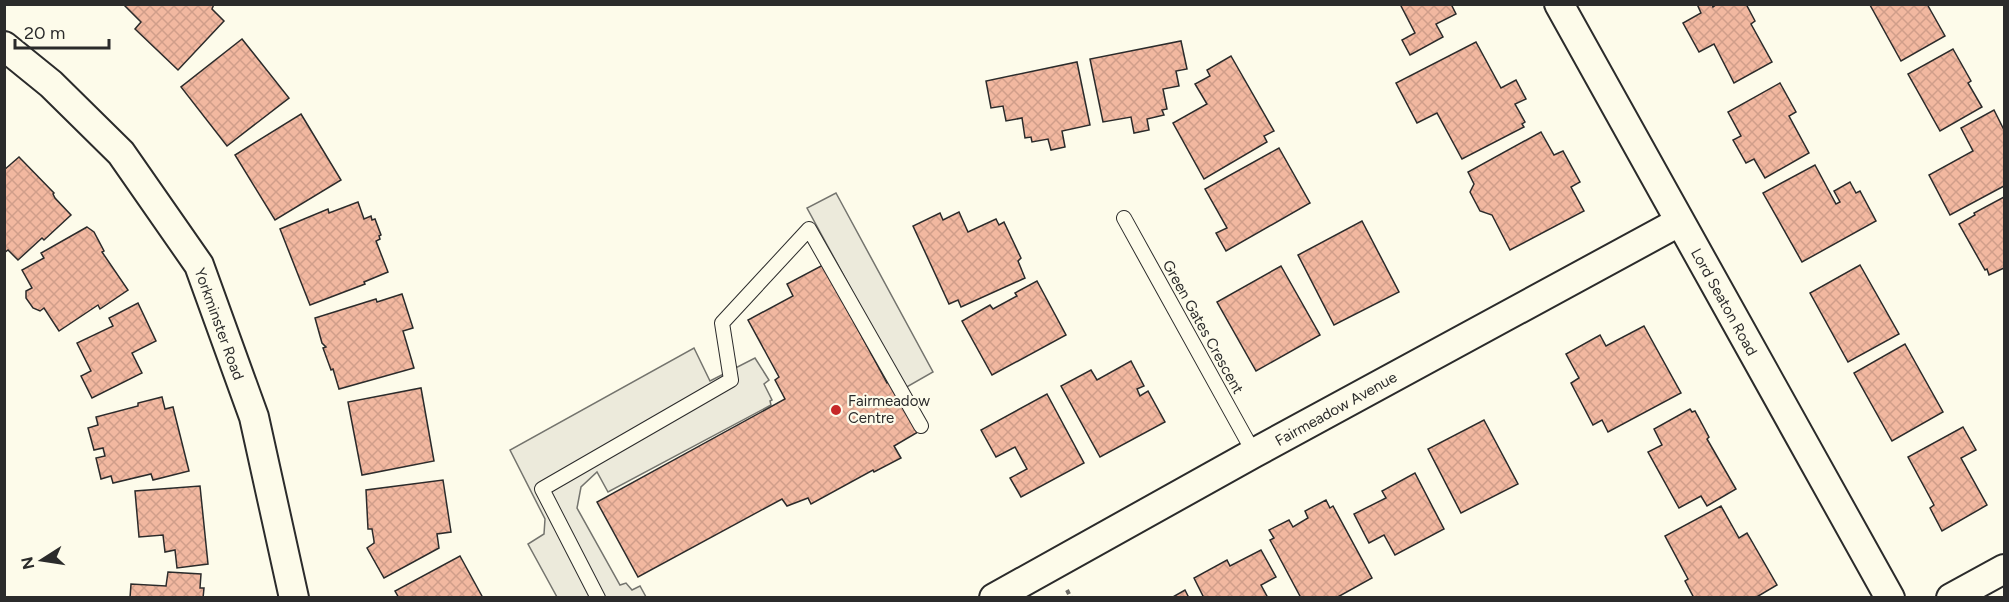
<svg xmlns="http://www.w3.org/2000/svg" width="2009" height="602" viewBox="0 0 2009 602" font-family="Figtree,sans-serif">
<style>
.parking{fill:#eceadb;stroke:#74746e;stroke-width:1.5}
.building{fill:url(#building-cross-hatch);stroke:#2b2b2b;stroke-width:1.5}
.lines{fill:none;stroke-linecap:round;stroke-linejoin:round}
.lane-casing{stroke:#2b2b2b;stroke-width:16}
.street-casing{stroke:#2b2b2b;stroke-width:32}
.path{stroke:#6a6964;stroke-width:4;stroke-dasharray:4.5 3;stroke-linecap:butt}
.lane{stroke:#fdfbea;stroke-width:14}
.street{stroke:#fdfbea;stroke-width:28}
.poi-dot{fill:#c62828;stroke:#fdfbea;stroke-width:2}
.labels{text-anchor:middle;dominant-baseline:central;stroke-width:4.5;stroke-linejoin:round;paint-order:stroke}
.street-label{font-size:15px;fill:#2b2b2b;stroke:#fdfbea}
.poi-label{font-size:15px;fill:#2b2b2b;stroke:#fdfbea;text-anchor:start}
</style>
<defs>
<pattern id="building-cross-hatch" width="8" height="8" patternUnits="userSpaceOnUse" patternTransform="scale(1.5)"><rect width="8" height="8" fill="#f2b8a0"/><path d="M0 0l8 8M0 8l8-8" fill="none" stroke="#d09e8a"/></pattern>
</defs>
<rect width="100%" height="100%" fill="#fdfbea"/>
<g class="parking">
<polygon points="836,193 933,372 905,388 807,208"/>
<polygon points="694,348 710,381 755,358 769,380 764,384 772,400 770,401 771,405 608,492 597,472 581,487 577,508 620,585 626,583 632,590 640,586 646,597 557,597 528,544 544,534 545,519 510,450"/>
</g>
<g class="building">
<polygon points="123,4 214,4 212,9 224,21 178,70 135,29 141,22"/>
<polygon points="1400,4 1451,4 1456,14 1436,24 1443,37 1410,55 1402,40 1415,33"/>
<polygon points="1697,4 1712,4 1713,7 1717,4 1746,4 1755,21 1751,24 1772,62 1734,83 1714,44 1699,52 1683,23 1701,13"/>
<polygon points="1927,4 1945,36 1901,61 1870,5"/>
<polygon points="242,39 289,98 227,146 181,87"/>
<polygon points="1181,41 1187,69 1176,71 1179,86 1163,89 1167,109 1162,110 1164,115 1147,119 1149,130 1134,133 1131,117 1103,122 1090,59"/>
<polygon points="1476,42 1501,88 1516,80 1526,99 1515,104 1525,122 1522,124 1524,127 1462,159 1437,113 1417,123 1396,83"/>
<polygon points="1953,49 1971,81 1968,83 1982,107 1940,131 1908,74"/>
<polygon points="1231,56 1274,131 1264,136 1267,142 1204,179 1173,123 1207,104 1195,84 1210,76 1207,70"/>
<polygon points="1077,62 1090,125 1062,131 1065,147 1051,150 1048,139 1032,142 1031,137 1025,138 1022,118 1006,121 1003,106 991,108 986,81"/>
<polygon points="1780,83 1796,112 1789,116 1809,153 1765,178 1754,159 1746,163 1733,140 1741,136 1728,112"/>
<polygon points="1994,110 2004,130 2004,186 1950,215 1929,175 1973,151 1961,128"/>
<polygon points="301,114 341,180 275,220 235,155"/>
<polygon points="1541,132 1554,155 1563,151 1580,182 1571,187 1584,211 1510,250 1492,215 1480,211 1470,192 1474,184 1468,172"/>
<polygon points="1279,148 1310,203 1226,251 1216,233 1227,228 1205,189"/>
<polygon points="19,157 54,193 53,194 55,198 71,215 44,240 42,238 18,260 8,250 4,253 4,170"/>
<polygon points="1815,165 1836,204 1840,202 1834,191 1850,182 1856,193 1860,191 1876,221 1802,262 1763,193"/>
<polygon points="2004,197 2004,268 1989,275 1987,269 1985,270 1959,224 1975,215 1974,213"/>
<polygon points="358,202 364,219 371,216 372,220 375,219 381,235 379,236 380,239 376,241 388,272 364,282 365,284 310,305 280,229 328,209 329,213"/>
<polygon points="959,212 968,232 996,219 999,225 1004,222 1021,258 1018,261 1025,278 961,307 958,300 949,304 913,226 940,213 943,220"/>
<polygon points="1362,221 1399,292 1334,325 1298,255"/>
<polygon points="87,227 94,232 104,251 102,252 128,290 100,309 98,305 59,331 44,308 40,311 33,308 26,298 26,291 32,288 22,270 44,258 41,253"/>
<polygon points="823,265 887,383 890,381 918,432 894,446 901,458 874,472 873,470 811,504 808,498 787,506 782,499 638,577 597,502 785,399 775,380 779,377 748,320 793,296 787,284"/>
<polygon points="1860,265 1899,334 1848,362 1810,293"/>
<polygon points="1281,266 1320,335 1256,371 1217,302"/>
<polygon points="1037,281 1066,335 992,375 962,321 990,305 993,309 1017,296 1015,293"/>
<polygon points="402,294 413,328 403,331 414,368 339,389 333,369 331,370 323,348 326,347 322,343 315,318 376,299 377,302"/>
<polygon points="138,303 156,341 132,353 142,373 92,398 81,376 91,371 77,343 113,326 109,318"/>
<polygon points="1644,326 1681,393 1608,432 1602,420 1593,425 1571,383 1579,378 1566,354 1600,335 1606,346"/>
<polygon points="1905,344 1943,412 1892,441 1854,373"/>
<polygon points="1131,361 1144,386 1137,389 1140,396 1148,391 1165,422 1100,457 1061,386 1091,370 1097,380"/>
<polygon points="421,388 434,461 362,475 348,402"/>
<polygon points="1047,394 1084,463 1021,497 1010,478 1027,469 1015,447 996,457 981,430"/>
<polygon points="162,397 165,409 173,407 189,471 153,480 151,474 113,483 111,476 101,479 96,458 105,456 103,448 94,450 88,428 98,425 96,417 138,406 138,403"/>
<polygon points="1690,409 1692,412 1695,411 1709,437 1707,439 1736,489 1707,506 1701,496 1679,508 1648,452 1662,445 1654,429"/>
<polygon points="1484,420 1518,484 1461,513 1428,449"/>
<polygon points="1963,427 1976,450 1961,458 1987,505 1942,531 1930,508 1934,505 1908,457"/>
<polygon points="1415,473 1444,529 1395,555 1384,535 1369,543 1354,514 1386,498 1382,491"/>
<polygon points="443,480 451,532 437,534 439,548 384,578 367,548 374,543 374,541 372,529 368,529 366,490"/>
<polygon points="200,486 208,564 177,568 175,550 165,552 163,535 139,537 135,491"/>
<polygon points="1326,500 1330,508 1333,506 1372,578 1336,598 1301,598 1270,540 1274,538 1269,530 1289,520 1293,527 1308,518 1305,511"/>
<polygon points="1721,506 1739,538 1747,533 1777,585 1755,598 1694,598 1685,581 1688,579 1665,536"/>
<polygon points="1261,550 1276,577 1261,585 1268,598 1204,598 1194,578 1227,560 1230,566"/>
<polygon points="460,556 483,598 399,598 395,591"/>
<polygon points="168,572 201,574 200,588 204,588 203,598 130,598 131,584 166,586"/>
<polygon points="1185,590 1189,598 1171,598"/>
</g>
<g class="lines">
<defs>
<g id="lane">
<polyline points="1124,218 1254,453"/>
<polyline points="598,598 542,489 731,380 722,323 809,229 921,426"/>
</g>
<g id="street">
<polyline points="1559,4 1890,598"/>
<polyline points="4,46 51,84 121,153 199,265 254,417 294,598"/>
<polyline points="994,598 1254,453 1679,222"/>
<polyline points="1951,598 2004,569"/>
</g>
</defs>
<use href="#lane" class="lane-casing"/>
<use href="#street" class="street-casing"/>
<polyline class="path" points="1067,590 1071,598"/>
<use href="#lane" class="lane"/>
<use href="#street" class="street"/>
</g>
<circle class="poi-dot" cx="836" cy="410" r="6"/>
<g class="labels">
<g class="street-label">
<text transform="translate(1724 302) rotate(61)">Lord Seaton Road</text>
<text transform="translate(219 324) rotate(70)">Yorkminster Road</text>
<text transform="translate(1203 327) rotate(61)">Green Gates Crescent</text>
<text transform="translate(1336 409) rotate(-29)">Fairmeadow Avenue</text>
</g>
<g class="poi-label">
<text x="848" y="401">Fairmeadow<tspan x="848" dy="17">Centre</tspan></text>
</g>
</g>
<rect width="2009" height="602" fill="none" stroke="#2b2b2b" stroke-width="12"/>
<g transform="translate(42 560) rotate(258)" stroke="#fdfbea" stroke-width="4.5" paint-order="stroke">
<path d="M0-4.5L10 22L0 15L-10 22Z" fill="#2b2b2b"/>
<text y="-9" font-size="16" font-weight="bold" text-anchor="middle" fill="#2b2b2b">N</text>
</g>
<path d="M15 39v9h94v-9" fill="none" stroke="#2b2b2b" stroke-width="3"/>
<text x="24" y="39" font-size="18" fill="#2b2b2b" stroke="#fdfbea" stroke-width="4.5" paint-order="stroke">20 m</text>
</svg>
